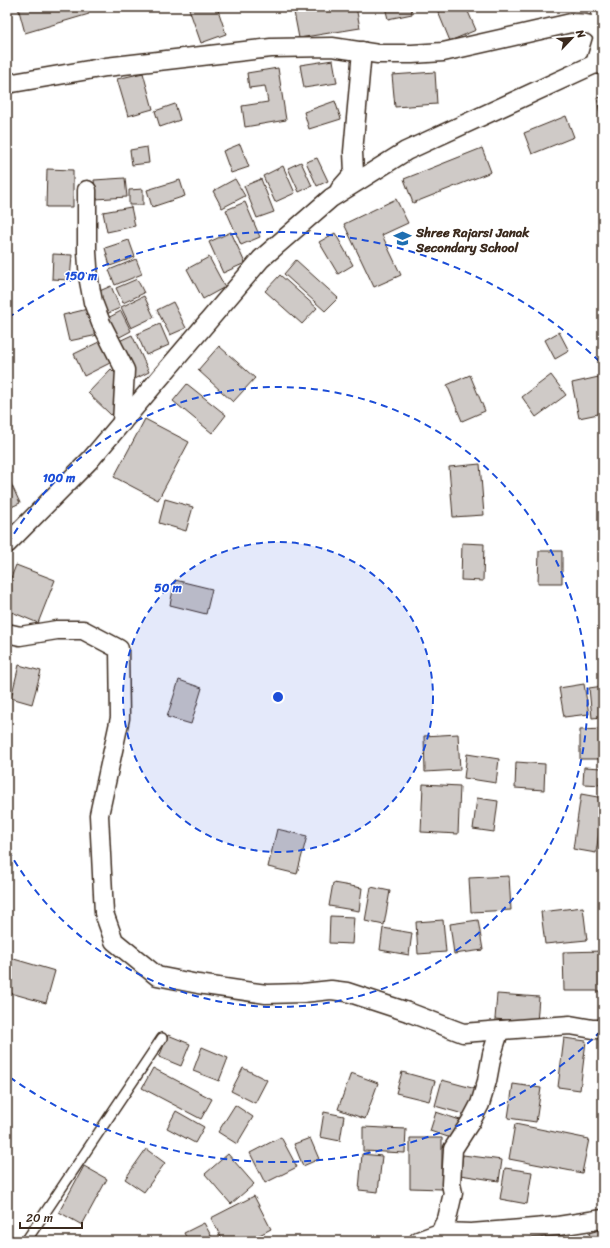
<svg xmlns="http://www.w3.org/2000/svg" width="610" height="1248" viewBox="0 0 610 1248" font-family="Sriracha,sans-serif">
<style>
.building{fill:#cfcac7;stroke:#3b2a1e}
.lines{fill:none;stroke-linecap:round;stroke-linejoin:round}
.lane-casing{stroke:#3b2a1e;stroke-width:12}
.street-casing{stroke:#3b2a1e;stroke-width:21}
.lane{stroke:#fff;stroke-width:9}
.street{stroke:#fff;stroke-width:18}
.ring{fill:none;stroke:#1d4ed8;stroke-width:2;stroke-dasharray:7 5}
.labels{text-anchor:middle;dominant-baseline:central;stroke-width:3;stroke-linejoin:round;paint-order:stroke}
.poi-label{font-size:13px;font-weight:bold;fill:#3b2a1e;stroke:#fff;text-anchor:start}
.centre{fill:#1d4ed8;stroke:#fff;stroke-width:2}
.ring-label{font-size:12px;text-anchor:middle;font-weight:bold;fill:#1d4ed8;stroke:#fff;stroke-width:3;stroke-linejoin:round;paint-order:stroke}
</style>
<rect width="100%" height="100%" fill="#fff"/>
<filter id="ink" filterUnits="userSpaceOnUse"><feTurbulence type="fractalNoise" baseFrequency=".025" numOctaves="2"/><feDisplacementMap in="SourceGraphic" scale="8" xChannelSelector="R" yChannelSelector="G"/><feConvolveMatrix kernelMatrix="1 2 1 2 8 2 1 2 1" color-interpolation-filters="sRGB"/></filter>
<g filter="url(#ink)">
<g class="building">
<polygon points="18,7 87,7 89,14 25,33"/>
<polygon points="195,7 217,7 226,34 201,43 189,9"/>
<polygon points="293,7 356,7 360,28 299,38"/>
<polygon points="385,7 411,7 412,14 388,19"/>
<polygon points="436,7 466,7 476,30 450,41"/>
<polygon points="333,60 337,83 304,88 300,65"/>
<polygon points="278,68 286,120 245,127 242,106 268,102 265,86 249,88 247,73"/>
<polygon points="435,72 437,104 395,107 392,75"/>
<polygon points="143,73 153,109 128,116 117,79"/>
<polygon points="603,97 603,131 597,98"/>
<polygon points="335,101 341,119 309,129 304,112"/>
<polygon points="175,104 180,120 160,127 155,111"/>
<polygon points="566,116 574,137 532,154 524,133"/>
<polygon points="240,144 249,167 231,173 223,151"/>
<polygon points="147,147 149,163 132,165 130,150"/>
<polygon points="482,148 491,172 413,203 404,179"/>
<polygon points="317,158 328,181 317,186 306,162"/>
<polygon points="301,162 312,186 299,192 288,168"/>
<polygon points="283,166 295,193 275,202 263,176"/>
<polygon points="47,169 73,170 73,207 46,207"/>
<polygon points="125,178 127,197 96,199 94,180"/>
<polygon points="235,179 245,196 222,208 213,191"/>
<polygon points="261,179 274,212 257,218 244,186"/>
<polygon points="180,180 185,196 152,207 147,190"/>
<polygon points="143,189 143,205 129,205 129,190"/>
<polygon points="396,199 408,223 382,235 401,275 374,287 344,224"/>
<polygon points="245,202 260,237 241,245 226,210"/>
<polygon points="131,207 135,226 107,232 103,212"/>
<polygon points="231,232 245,263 223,273 209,242"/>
<polygon points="335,233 353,265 338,274 319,242"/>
<polygon points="129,240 135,257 110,266 105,248"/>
<polygon points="53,254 72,255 70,280 52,279"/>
<polygon points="209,257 225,287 203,299 187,269"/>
<polygon points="136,259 142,274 115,285 109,270"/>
<polygon points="296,260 338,298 325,311 284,274"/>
<polygon points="280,275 317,308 302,324 265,291"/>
<polygon points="137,279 144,293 123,303 116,288"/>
<polygon points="111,286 120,308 104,315 95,293"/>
<polygon points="144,296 154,317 131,328 121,307"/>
<polygon points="173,302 186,328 170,335 157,310"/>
<polygon points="92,308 98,335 69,341 63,315"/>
<polygon points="121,311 131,331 114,340 104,320"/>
<polygon points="160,324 169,345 146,355 137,334"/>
<polygon points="559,332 569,351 555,359 545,340"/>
<polygon points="132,335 149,372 133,380 115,343"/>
<polygon points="103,340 114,361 84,376 74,354"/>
<polygon points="219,346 255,378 233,402 198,370"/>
<polygon points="111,369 133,391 111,415 88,393"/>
<polygon points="470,375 485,411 462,421 447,385"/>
<polygon points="551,375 566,395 536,417 522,397"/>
<polygon points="603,376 603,413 579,418 572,383"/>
<polygon points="187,384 226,415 212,433 173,401"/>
<polygon points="145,419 189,442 158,500 114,477"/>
<polygon points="480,464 484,515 453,517 449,467"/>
<polygon points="7,475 20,503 7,509"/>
<polygon points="165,499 193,507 186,531 159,523"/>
<polygon points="462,543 484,544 483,581 461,580"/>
<polygon points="539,551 562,551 562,583 538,583"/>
<polygon points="16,565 55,580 38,623 7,610 7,588"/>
<polygon points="175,580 212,589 206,614 170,605"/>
<polygon points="19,665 41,671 32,704 11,698"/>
<polygon points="179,680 202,688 191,724 167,717"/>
<polygon points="584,684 589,714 564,717 559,688"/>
<polygon points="603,686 603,717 592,718 589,688"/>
<polygon points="603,729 603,759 580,759 580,730"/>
<polygon points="458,734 460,770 425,772 424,736"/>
<polygon points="467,754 499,759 496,783 464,778"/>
<polygon points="516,762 545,764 544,790 515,788"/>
<polygon points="584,767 603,768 603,785 583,784"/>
<polygon points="423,784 460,786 458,834 421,832"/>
<polygon points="581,794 603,798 603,805 596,853 573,849"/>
<polygon points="477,798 498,801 494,832 473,829"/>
<polygon points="277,829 307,836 297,874 268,867"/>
<polygon points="509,876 511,910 471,912 469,878"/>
<polygon points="333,883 362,888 359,911 329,906"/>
<polygon points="371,887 390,891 384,925 365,921"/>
<polygon points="583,907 587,940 545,944 541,912"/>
<polygon points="330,916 354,917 352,944 329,943"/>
<polygon points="443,920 446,952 418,954 416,922"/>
<polygon points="478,920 483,950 454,954 450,924"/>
<polygon points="383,928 412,933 409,955 380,950"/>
<polygon points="603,951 603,991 564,991 563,952"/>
<polygon points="7,957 55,971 46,1003 7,992"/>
<polygon points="497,994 539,997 537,1023 495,1019"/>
<polygon points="168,1035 190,1044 181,1066 159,1057"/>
<polygon points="564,1038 586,1041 580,1090 558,1087"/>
<polygon points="202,1047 228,1058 219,1081 193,1071"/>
<polygon points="153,1068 212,1099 201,1119 142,1088"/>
<polygon points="243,1068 267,1080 255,1103 231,1091"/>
<polygon points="402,1072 435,1081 429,1101 396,1093"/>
<polygon points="351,1073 378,1083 365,1119 338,1109"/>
<polygon points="442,1080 476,1089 470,1116 435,1106"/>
<polygon points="513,1084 541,1088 536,1122 508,1118"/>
<polygon points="235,1105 253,1117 237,1144 218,1132"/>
<polygon points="176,1111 204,1127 195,1143 167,1128"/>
<polygon points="324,1112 344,1116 340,1141 320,1137"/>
<polygon points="436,1112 463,1121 457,1140 430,1131"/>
<polygon points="515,1124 589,1139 582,1173 509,1159"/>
<polygon points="363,1127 406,1129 405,1153 363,1151"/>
<polygon points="281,1137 297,1167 265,1183 250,1153"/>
<polygon points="310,1138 319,1159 303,1166 294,1144"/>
<polygon points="410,1138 442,1138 442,1189 410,1188"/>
<polygon points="146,1149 165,1163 144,1192 125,1179"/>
<polygon points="228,1154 254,1184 231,1204 205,1174"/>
<polygon points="362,1154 382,1156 378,1192 359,1190"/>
<polygon points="463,1155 502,1160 499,1181 460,1175"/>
<polygon points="84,1166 107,1179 82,1225 59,1212"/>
<polygon points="505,1168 532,1172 527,1204 500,1199"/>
<polygon points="254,1196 271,1229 248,1241 223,1241 211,1218"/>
<polygon points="204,1223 214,1241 188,1241 184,1233"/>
<polygon points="603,1229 603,1241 591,1241 589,1233"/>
<polygon points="319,1236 321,1241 308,1241"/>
<polygon points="171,1237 172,1241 151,1241"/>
<polygon points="146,1238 146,1241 123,1241 123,1239"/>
</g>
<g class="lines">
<defs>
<polyline id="lane" points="26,1241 162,1038"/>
<g id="street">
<polyline points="600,7 603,37"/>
<path d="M7 84 106 67 271 48 332 47 378 54H412L443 52 571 23C585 24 596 22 603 37L595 64"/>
<polyline points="340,189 354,173 353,152 362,51"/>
<polyline points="87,190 87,252 89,281 93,302 101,323 125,370 122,423"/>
<polyline points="7,544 90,460 261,259 331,198 406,151 595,64 603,65"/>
<polyline points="7,633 20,636 57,630 83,630 119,649 120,718 99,815 104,913 114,941 157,976 198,984 266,994 303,993 331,990 347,992 408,1012 463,1033 502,1030"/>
<polyline points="442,1232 443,1226 447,1219 453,1193 451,1184 453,1149 471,1121 480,1104 487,1081 492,1054 498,1035 502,1030 570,1025 593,1029 603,1029"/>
<polyline points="418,1241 442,1232 471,1233 558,1226 603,1219"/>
</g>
</defs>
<use href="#lane" class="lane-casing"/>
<use href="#street" class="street-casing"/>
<use href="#lane" class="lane"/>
<use href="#street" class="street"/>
</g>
</g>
<circle cx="278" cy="697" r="155" fill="#1d4ed8" fill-opacity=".12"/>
<g class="ring">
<circle cx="278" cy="697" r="155"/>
<path d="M8 544A310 310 0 1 1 8 850"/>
<path d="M601 1031A465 465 0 0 1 8 1076M8 318A465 465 0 0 1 601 363"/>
</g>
<defs>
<symbol id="school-bare" viewBox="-9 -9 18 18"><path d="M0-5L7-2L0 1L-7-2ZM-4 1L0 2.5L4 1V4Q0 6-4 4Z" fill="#1f6fb2" stroke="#fff" stroke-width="2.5" paint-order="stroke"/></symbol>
</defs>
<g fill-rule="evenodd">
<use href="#school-bare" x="390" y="226" width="25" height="25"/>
</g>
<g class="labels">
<g class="poi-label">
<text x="416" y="232">Shree Rajarsi Janak<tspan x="416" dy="15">Secondary School</tspan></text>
</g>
</g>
<circle cx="278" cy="697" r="6" class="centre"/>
<g class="ring-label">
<text x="81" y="280">150 m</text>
<text x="59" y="482">100 m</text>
<text x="168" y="592">50 m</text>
</g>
<rect width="610" height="1248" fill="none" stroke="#fff" stroke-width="24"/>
<rect x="12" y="12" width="586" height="1224" fill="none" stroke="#3b2a1e" stroke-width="1.5" filter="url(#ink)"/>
<g transform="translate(572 38) rotate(65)" stroke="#ffffff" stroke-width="3" paint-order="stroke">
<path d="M0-3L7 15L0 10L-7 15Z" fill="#3b2a1e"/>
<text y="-6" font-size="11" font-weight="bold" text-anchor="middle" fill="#3b2a1e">N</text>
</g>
<path d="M20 1222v6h62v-6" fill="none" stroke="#3b2a1e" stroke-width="2"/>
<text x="26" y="1222" font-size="12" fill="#3b2a1e" stroke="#ffffff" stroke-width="3" paint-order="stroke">20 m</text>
</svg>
